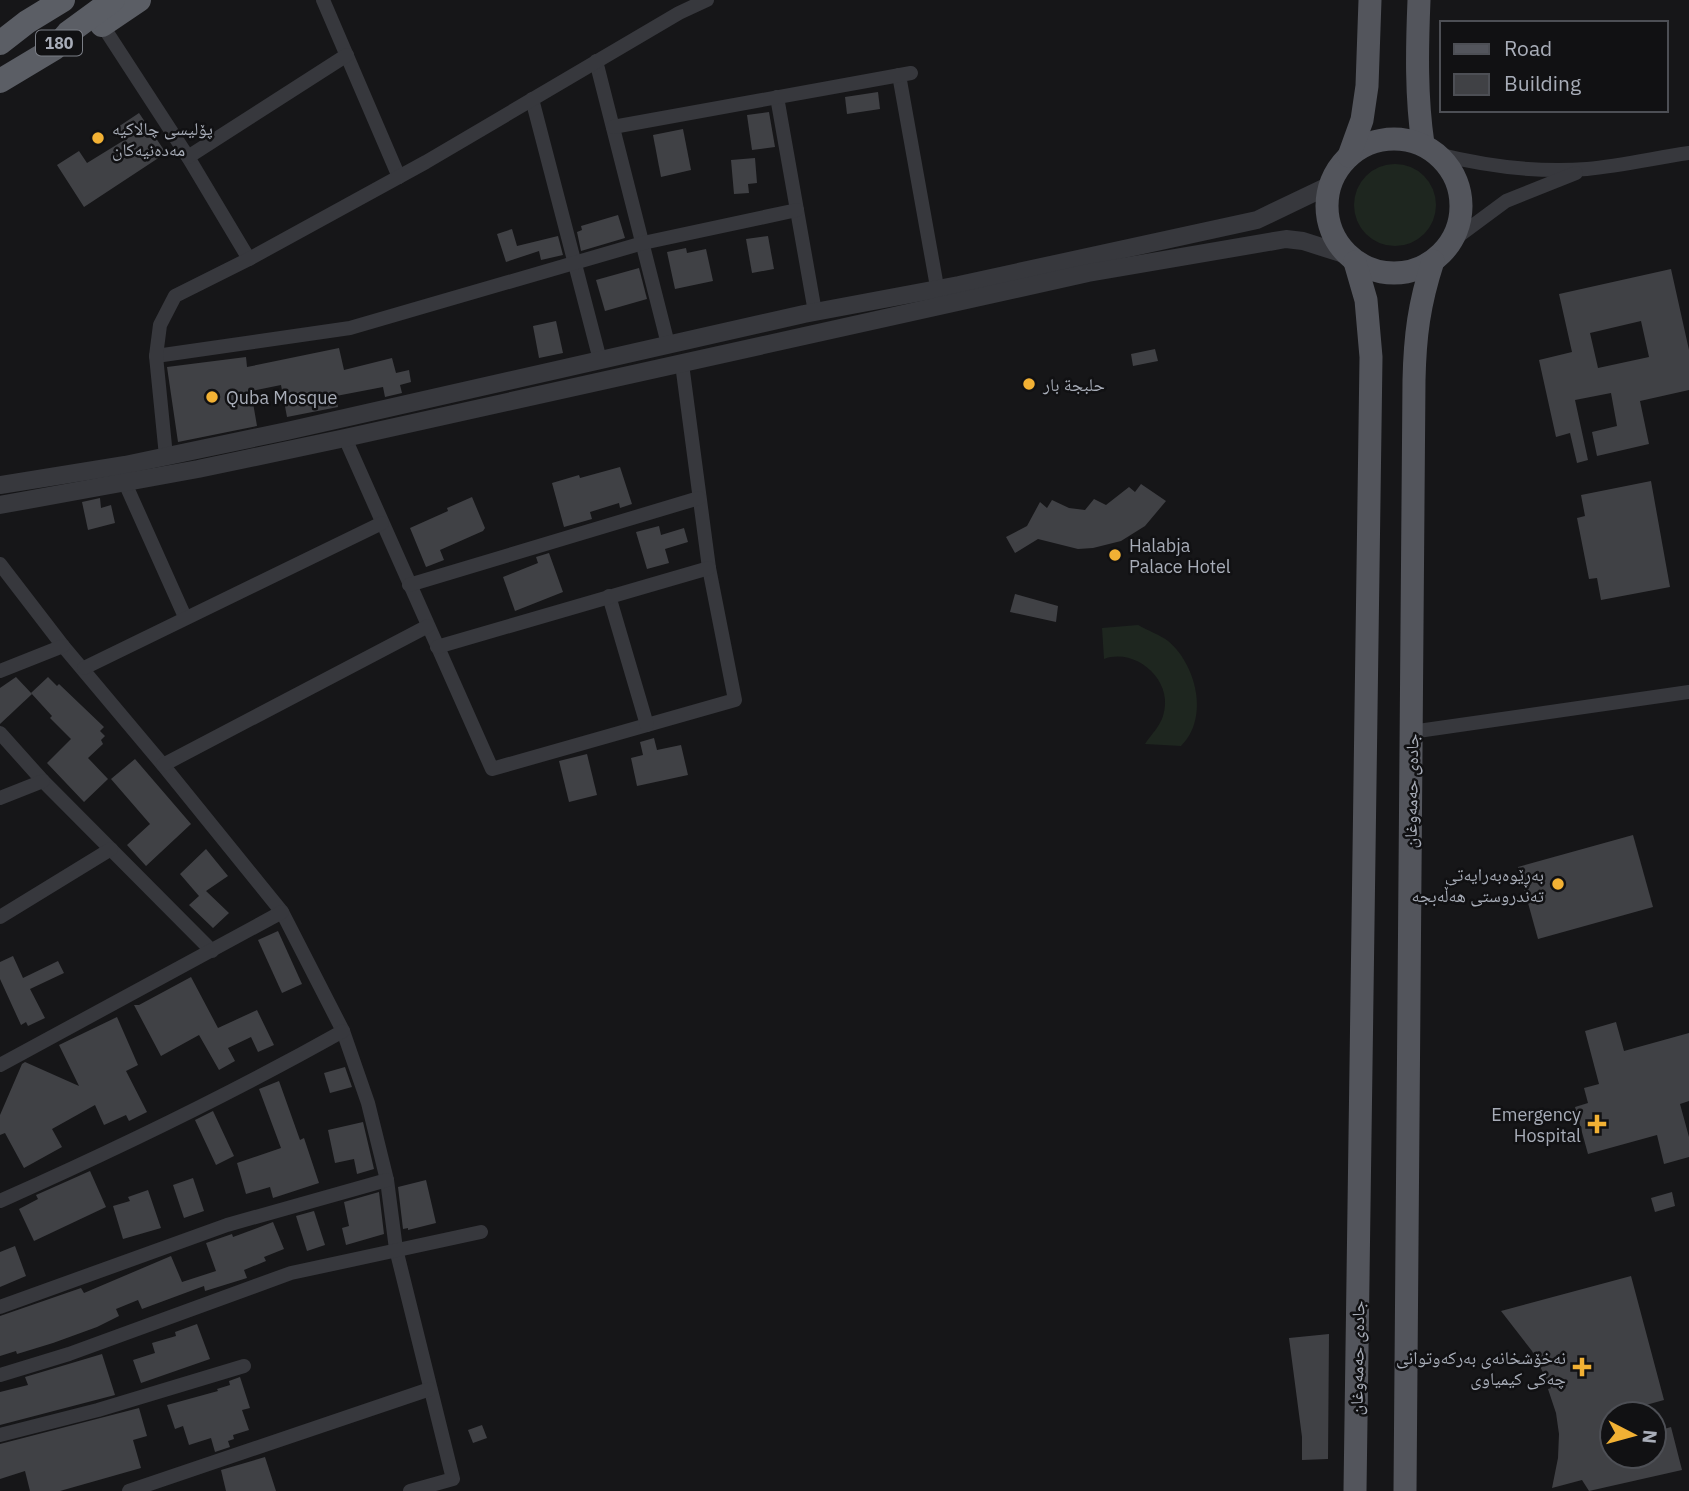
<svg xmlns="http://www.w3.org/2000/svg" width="1689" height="1491" viewBox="0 0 1689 1491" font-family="'IBM Plex Sans','Noto Naskh Arabic',sans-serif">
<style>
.green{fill:#1e261f}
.building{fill:#404145;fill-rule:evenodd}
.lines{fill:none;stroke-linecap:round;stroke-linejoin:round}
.minor{stroke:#37383d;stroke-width:14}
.tertiary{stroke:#37383d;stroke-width:18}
.primary{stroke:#53555c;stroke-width:23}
.trunk{stroke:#5b5e65;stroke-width:24}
.poi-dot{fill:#f2b134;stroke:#111113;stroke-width:2.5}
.labels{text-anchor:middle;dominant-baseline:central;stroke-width:5;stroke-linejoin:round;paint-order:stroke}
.shield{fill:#111113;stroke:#7b7e86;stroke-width:2}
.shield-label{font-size:16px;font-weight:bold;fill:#a8adb8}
.poi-label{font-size:18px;fill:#a8adb8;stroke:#111113;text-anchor:start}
.street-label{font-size:18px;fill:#a8adb8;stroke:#111113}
</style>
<rect width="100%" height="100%" fill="#161618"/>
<g class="green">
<circle cx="1395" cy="205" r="41"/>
<path d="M1138 625C1148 631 1159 634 1168 641 1196 664 1210 718 1181 746L1145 744C1151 735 1160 726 1163 716 1175 681 1136 647 1104 659L1102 628Z"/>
</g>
<g class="building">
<polygon points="878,92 880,109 847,114 845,97"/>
<polygon points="769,112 775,147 752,150 747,115"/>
<polygon points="139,113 166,153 84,207 57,165 79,151 87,163 126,139 118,127"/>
<polygon points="683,129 691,170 661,177 653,135"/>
<polygon points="755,158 757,183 748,184 749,193 734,194 731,160"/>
<polygon points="618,215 625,238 581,251 577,232 582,230 581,226"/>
<polygon points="512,229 517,246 558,236 563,255 541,260 539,251 506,262 497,234"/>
<polygon points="768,236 774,269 752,273 746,239"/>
<polygon points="686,248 687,253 706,249 713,281 675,289 667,252"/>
<polygon points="639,268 647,299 605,311 596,280"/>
<path d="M1671 269 1689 350V390L1640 401 1649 444 1597 456 1592 432 1617 426 1611 393 1575 400 1588 460 1577 463 1570 433 1556 437 1539 360 1572 352 1559 294ZM1641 321 1649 357 1598 368 1590 333Z"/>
<polygon points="556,321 563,353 539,358 533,326"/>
<polygon points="339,348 344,370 392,358 396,373 409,370 411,382 400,385 402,393 385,397 383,387 336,396 338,407 287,417 281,385 251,391 257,426 178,442 167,367 246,357 247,367"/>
<polygon points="1155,349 1158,361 1133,366 1131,354"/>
<polygon points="620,467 632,504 620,508 619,503 590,512 592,519 564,527 552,483 579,475 580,478"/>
<polygon points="1651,481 1670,587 1601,600 1597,578 1589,579 1577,518 1585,516 1581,495"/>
<polygon points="1141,484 1166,501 1145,526 1121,541 1093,548 1078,549 1038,539 1015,553 1006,537 1027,526 1040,502 1047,508 1052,500 1069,508 1085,510 1094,499 1106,505 1129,487 1135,492"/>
<polygon points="472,497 485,528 483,531 440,550 444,560 426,567 410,528 448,511 447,508"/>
<polygon points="100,498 101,508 111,505 115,523 88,530 82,502"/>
<polygon points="659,526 661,535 684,528 688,542 665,549 669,563 647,569 636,532"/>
<polygon points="549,553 563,592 515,611 503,577 538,563 536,557"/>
<polygon points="1015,594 1058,606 1056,622 1010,612"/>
<polygon points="16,677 32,694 0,724 0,688"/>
<polygon points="48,677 57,686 59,684 104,727 100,731 105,736 101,740 103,744 88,758 108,779 84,802 47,763 71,739 50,718 52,716 31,693"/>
<polygon points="654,738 657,750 681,745 688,775 637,786 631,758 643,755 640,742"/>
<polygon points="587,754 597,795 569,802 559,761"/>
<polygon points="135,759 191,824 146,866 127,845 150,824 111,779"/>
<polygon points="1633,835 1653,907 1538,939 1518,867"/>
<polygon points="206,849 228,876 206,891 229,913 213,928 189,905 199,896 180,874"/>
<polygon points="278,931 302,984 282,993 258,940"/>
<polygon points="13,956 23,978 58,961 64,973 30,989 45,1018 28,1026 26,1022 21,1025 0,979 0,962"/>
<polygon points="191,977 218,1028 257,1010 274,1045 258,1052 251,1037 228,1048 235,1061 219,1070 199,1035 161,1056 134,1005 139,1005"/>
<polygon points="117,1017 138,1065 126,1071 147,1112 129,1121 126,1115 104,1125 95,1105 52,1129 62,1147 24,1168 5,1133 0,1135 0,1115 22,1064 25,1062 79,1086 59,1045"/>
<polygon points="1616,1022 1624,1051 1689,1033 1689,1101 1680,1104 1689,1137 1689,1157 1664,1164 1657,1135 1588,1154 1575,1107 1588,1103 1584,1088 1599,1084 1585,1031"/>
<polygon points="345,1067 352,1087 330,1093 324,1073"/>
<polygon points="279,1081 300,1140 304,1138 319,1183 273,1198 270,1187 246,1194 237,1163 281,1148 259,1089"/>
<polygon points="213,1111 234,1156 216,1165 195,1120"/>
<polygon points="363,1122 374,1169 357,1174 354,1159 335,1163 328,1130"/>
<polygon points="90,1171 106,1207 34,1241 19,1209 38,1199 36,1195"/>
<polygon points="193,1178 204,1211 184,1218 173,1185"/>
<polygon points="426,1180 436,1223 408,1230 408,1228 403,1229 398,1187"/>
<polygon points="148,1190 161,1228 123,1239 113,1206 130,1201 128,1197"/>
<polygon points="379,1192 384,1234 346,1245 342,1228 349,1226 344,1202"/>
<polygon points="1672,1192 1675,1206 1655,1212 1651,1198"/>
<polygon points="314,1211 325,1245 307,1251 296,1216"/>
<polygon points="273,1222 284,1249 264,1257 266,1261 244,1270 247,1278 205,1291 204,1286 142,1309 138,1300 116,1309 119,1316 97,1327 53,1343 17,1354 16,1351 0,1356 0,1316 81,1288 84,1293 171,1256 182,1282 216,1271 206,1243 232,1234 233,1237"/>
<polygon points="15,1246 26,1276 0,1287 0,1252"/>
<polygon points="1631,1276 1664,1400 1606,1416 1612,1438 1612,1456 1654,1456 1654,1432 1671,1427 1682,1470 1589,1491 1582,1480 1552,1488 1558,1458 1559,1434 1556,1413 1548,1389 1551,1388 1532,1351 1501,1311"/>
<polygon points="197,1324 210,1359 141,1383 133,1360 155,1353 152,1343 176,1336 175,1332"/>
<polygon points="1329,1334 1328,1459 1302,1460 1302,1437 1289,1338"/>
<polygon points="102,1354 115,1395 0,1425 0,1392 28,1385 25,1377"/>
<polygon points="240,1377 250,1408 242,1410 249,1430 233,1435 234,1439 228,1441 230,1447 215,1452 211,1438 189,1445 183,1426 175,1429 167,1405 218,1391 217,1389 230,1385 229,1381"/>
<polygon points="139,1408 147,1436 133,1440 141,1468 60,1491 30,1491 25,1471 0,1479 0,1444"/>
<polygon points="482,1425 487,1438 473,1443 468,1430"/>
<polygon points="265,1457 276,1491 226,1491 221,1470"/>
</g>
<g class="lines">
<g class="minor">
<polyline points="323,0 399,177"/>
<polyline points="99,20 188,157 249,259"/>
<polyline points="596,61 668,344"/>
<polyline points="899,75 939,298"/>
<polyline points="777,97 815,312"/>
<polyline points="532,99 600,360"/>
<polyline points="613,127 911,73"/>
<path d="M1437 154C1486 166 1537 173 1587 169 1621 166 1655 158 1689 153"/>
<polyline points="188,157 347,55"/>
<polyline points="1452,241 1506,201 1576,173"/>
<polyline points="156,356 350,328 643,243 797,210"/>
<polyline points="345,438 492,769 735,700 709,568 682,364"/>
<polyline points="166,456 156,356 160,325 175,296 249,259 426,162 679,13 707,0"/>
<polyline points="125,483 185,617"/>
<polyline points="0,564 63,646 163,765 282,912 343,1031 368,1103 387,1180 396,1249 453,1479 410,1491"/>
<polyline points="409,585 699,498"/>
<polyline points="609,596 647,725"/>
<polyline points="437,647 709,568"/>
<polyline points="84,668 382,523"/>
<polyline points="0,671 63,646"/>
<polyline points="1411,732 1689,692"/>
<polyline points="0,733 43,781 212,951"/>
<polyline points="163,765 428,626"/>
<polyline points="0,798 43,781"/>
<polyline points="0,917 111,849"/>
<polyline points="0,1065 282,912"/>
<path d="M0 1201C117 1149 231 1094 343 1031"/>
<polyline points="0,1307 227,1225 387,1180"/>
<polyline points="0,1375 69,1354 291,1273 481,1232"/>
<polyline points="0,1435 98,1410 244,1366"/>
<polyline points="129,1491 430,1389"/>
</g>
<g class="tertiary">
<polyline points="0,485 125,465 287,431 804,314 959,285 1257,220 1330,185"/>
<polyline points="0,505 198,469 345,438 1088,273 1286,239 1303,241 1347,255"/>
</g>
<g class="primary">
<path d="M1419 0C1417 49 1416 96 1423 144"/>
<circle cx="1394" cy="206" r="67"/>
<polyline points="1349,156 1362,120 1367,86 1370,0"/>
<polyline points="1355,1491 1371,357 1366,300 1355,262"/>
<path d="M1405 1491 1414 380C1415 336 1419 304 1433 261"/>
</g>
<g class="trunk">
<polyline points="102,25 139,0"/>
<polyline points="0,43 27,22 63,0"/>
<polyline points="0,81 55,48 68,33 113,0"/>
</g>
</g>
<g class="poi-dot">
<circle cx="98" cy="138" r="7"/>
<circle cx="1029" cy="384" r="7"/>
<circle cx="212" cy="397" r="7"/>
<circle cx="1115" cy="555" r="7"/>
<circle cx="1558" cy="884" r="7"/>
<path d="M1593.5 1113.5h7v7h7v7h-7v7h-7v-7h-7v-7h7z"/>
<path d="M1578.5 1356.5h7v7h7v7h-7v7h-7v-7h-7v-7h7z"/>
</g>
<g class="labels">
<rect class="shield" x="36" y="30.5" width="46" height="25" rx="5"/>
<g class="shield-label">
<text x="59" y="43">180</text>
</g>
<g class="poi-label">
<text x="112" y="128">پۆلیسی چالاکیە<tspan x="112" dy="21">مەدەنیەکان</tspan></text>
<text x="1043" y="384">حلبجة بار</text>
<text x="226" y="397">Quba Mosque</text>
<text x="1129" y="545">Halabja<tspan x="1129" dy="21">Palace Hotel</tspan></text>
<text x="1544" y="874" text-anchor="end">بەڕێوەبەرایەتی<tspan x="1544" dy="21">تەندروستی هەڵەبجە</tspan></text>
<text x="1581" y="1114" text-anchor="end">Emergency<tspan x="1581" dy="21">Hospital</tspan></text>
<text x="1566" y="1357" text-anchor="end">نەخۆشخانەی بەرکەوتوانی<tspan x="1566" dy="21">چەکی کیمیاوی</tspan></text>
</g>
<g class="street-label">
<text transform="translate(1411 791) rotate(-89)">جادەی حەمەوغان</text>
<text transform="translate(1357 1358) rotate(-89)">جادەی حەمەوغان</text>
</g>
</g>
<rect x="1440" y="21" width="228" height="91" fill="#111113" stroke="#4d4f55" stroke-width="2"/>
<rect x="1454" y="44" width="35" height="10" fill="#53555c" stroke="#4d4f55" stroke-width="2"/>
<text x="1504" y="56" font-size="21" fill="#a8adb8">Road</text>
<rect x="1454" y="74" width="35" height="21" fill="#404145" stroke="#4d4f55" stroke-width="2"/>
<text x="1504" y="91" font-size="21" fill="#a8adb8">Building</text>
<g transform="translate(1633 1435) rotate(96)"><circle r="33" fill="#111113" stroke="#4d4f55" stroke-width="2"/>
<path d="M0-5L12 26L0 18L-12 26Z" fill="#f2b134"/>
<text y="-10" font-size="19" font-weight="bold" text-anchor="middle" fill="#a8adb8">N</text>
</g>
</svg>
